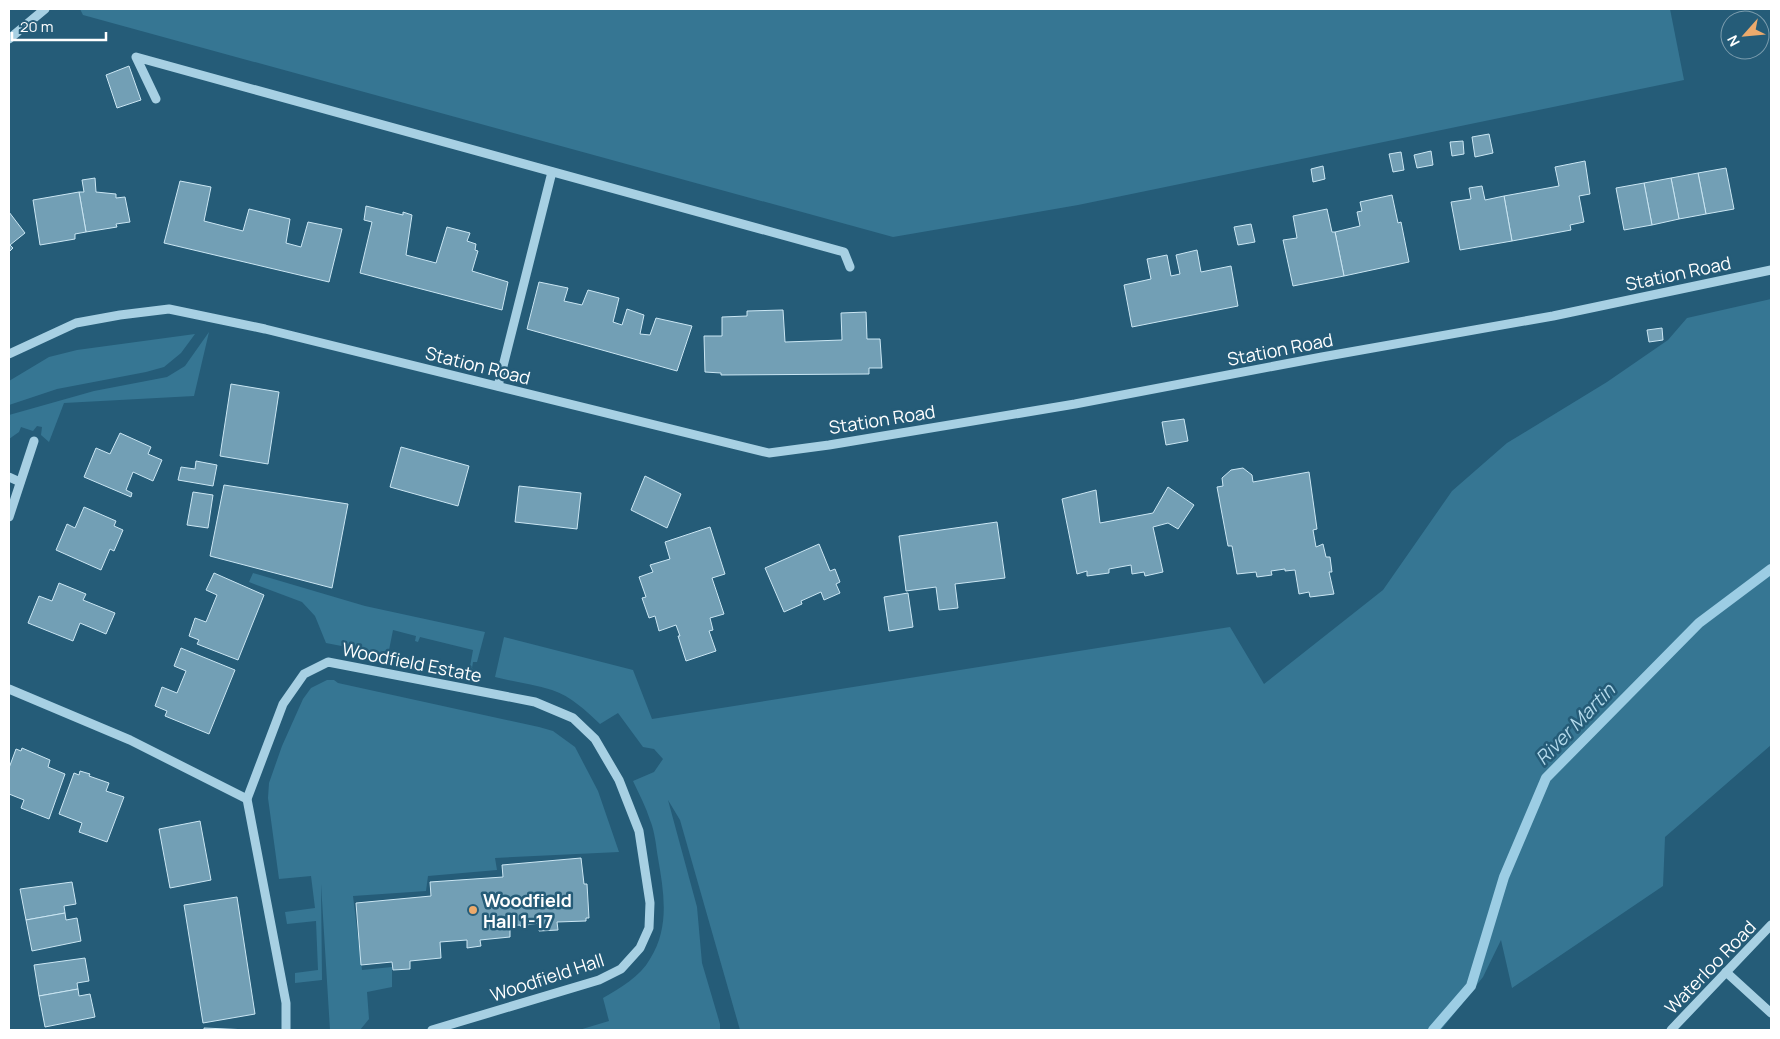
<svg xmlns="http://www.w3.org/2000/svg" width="1780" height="1039" viewBox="0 0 1780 1039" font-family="Manrope,sans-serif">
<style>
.green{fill:#367693}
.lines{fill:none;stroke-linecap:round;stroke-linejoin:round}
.stream{stroke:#9ccde4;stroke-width:10}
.building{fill:#729fb5;stroke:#cae6f3}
.minor{stroke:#a7d0e3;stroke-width:9}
.poi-dot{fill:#ecaa6c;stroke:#255c78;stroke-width:2}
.labels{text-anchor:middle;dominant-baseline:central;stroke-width:5;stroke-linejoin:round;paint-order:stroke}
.street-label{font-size:18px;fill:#fff;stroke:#255c78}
.poi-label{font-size:18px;font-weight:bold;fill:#fff;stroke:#255c78;text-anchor:start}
.water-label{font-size:19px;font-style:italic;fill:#b2d9eb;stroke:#255c78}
</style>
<rect width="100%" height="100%" fill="#255c78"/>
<g class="green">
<polygon points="80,9 1670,9 1684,80 1078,205 893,237 83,15"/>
<path d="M1771 299V745L1665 837 1663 886 1512 988 1501 940 1483 977 1441 1030H740L680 820 668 800 697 907 702 963 720 1024V1030H579L609 1021 603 998C620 988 640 977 650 959 670 927 664 893 658 858 656 846 655 832 650 820 646 807 639 794 633 781L654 772 663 759 654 749 643 747 618 713 600 724C586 711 571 696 552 690 534 684 514 682 495 677L504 637 633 670 652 719 1230 627 1264 684 1383 590 1452 491 1507 443 1607 382 1668 340 1687 318Z"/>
<polygon points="209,332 194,396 64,403 49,442 41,435 42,427 37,426 33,431 21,427 19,432 9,439 9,415 94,391 167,377 185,366"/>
<polygon points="195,334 181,353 164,367 146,372 57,389 9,405 9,381 49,357 77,350"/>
<polygon points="253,573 365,606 485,632 477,662 473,662 472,668 475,670 474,673 469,672 473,650 420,637 418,642 415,641 416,636 393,630 388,655 326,643 315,616 302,602 249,582"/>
<polygon points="327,680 334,680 338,683 539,727 553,731 575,747 598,791 619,852 495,858 497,870 428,876 426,891 353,896 362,970 392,967 392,987 367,992 369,1019 360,1030 330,1030 321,884 322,980 295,983 295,973 318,970 316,921 287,924 285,912 315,908 311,876 279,879 268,798 269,783 282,746 303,699 311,688"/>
</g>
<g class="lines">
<polyline class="stream" points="1433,1030 1471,986 1504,877 1546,778 1699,623 1771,569"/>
</g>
<g class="building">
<polygon points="129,66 141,100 117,108 106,75"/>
<polygon points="1489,134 1493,153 1475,157 1472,137"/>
<polygon points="1463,141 1464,154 1452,156 1450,142"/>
<polygon points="1431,151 1433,165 1417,168 1414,155"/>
<polygon points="1401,152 1404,170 1393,172 1389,154"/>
<polygon points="1585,161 1590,194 1579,196 1584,222 1570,225 1571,230 1512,241 1504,196 1559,186 1555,167"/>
<polygon points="1323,166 1325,179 1313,182 1311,169"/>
<polygon points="1726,168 1734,209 1706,214 1698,173"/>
<polygon points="1698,173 1706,214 1679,219 1671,178"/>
<polygon points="95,178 96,192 116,194 116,198 125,197 130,222 116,224 117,227 86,232 79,192 84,192 82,180"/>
<polygon points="1671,178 1679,219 1652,225 1644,183"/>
<polygon points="180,181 211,187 204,221 243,231 249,209 290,219 286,243 301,247 308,222 342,229 329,282 164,243"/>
<polygon points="1644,183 1652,225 1624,230 1616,188"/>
<polygon points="1482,186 1485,200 1504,196 1512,241 1460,250 1451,202 1471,199 1469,188"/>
<polygon points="79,192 86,232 75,234 75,239 40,245 33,200"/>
<polygon points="1392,195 1398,223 1401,222 1409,262 1344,276 1335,232 1360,226 1357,212 1362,211 1360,202"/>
<polygon points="366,206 403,215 403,212 412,215 406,255 436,263 447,227 470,233 467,241 476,244 475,250 478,251 472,271 508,282 502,310 360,273 372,222 364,220"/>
<polygon points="1327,209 1332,232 1335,232 1344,276 1293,286 1283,240 1297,238 1293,216"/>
<polygon points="9,212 25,233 10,245 13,248 9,252"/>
<polygon points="1251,224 1255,242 1238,245 1234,227"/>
<polygon points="1197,250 1201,272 1231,266 1238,306 1132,327 1124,285 1151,279 1147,259 1167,255 1171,276 1180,274 1176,255"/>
<polygon points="539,282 568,288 564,301 582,305 588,290 619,298 613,322 622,325 627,309 644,315 640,334 650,335 656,318 692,326 677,371 527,329"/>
<polygon points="783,310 785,342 842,340 841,313 866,312 867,339 880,339 882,368 869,368 869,374 721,375 721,373 705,372 704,336 722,336 722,317 747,316 747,311"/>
<polygon points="1662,328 1663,340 1649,342 1647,330"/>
<polygon points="231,384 279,392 268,464 220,456"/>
<polygon points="1184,419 1188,441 1166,445 1162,422"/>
<polygon points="120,433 151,447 148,454 162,460 153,481 133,472 126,490 132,493 131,497 84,477 96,448 110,454"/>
<polygon points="401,447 469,466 458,506 390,487"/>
<polygon points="196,461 217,465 213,486 178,480 181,467 195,469"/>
<polygon points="1243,468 1252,475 1253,482 1309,472 1317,529 1313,530 1316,547 1323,544 1326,557 1330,557 1332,572 1329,572 1334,594 1310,597 1309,592 1299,594 1295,570 1285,571 1285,569 1271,571 1272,575 1257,577 1256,572 1237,574 1232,546 1228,546 1217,487 1223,486 1222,478 1231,470"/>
<polygon points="645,476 681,494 667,528 631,510"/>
<polygon points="224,485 348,504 332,588 210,556"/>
<polygon points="519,486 581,493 577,529 515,522"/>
<polygon points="1168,487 1194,505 1178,529 1168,523 1153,527 1163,572 1145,576 1144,572 1132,574 1131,565 1109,569 1109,573 1087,576 1087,571 1077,574 1062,499 1096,490 1100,523 1153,513"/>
<polygon points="193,492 213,495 208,528 187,525"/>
<polygon points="84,507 116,521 114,526 123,530 114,551 110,549 101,570 56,550 67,524 75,528"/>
<polygon points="997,522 1005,578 955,584 958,608 939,610 936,587 906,591 899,536"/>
<polygon points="710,527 725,574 712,578 724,614 710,618 713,630 709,631 716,651 686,661 678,636 680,636 676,625 659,631 655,616 649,618 642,598 646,597 639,577 653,572 650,565 670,559 665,542"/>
<polygon points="819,544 830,571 835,569 840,582 836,584 840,593 824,600 821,592 801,601 802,604 784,612 765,568"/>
<polygon points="214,573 264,595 238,660 197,644 199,640 189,636 195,618 206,622 217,595 206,590"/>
<polygon points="59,583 86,594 83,600 115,613 106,634 80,623 73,641 28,623 39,596 52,601"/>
<polygon points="908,593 913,627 889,631 884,597"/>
<polygon points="181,648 235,670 209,734 165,716 167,711 155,706 162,687 177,693 186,671 174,666"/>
<polygon points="22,748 50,760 48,767 65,774 49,819 21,808 24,800 9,794 9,768 16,749 21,751"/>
<polygon points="80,771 90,774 89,776 109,783 106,791 124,797 107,842 79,832 82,823 59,814 74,773 79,775"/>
<polygon points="200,821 211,880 170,888 159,829"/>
<polygon points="581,858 584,884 587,884 589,918 586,918 586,921 557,922 558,930 539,931 539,923 520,926 520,925 510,926 510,937 480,940 481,946 467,948 467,940 440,942 441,958 410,961 410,969 393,970 392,962 361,965 356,903 431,896 430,882 503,877 502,865"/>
<polygon points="72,882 76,904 64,906 65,913 26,920 20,889"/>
<polygon points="237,897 255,1014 203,1023 184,905"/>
<polygon points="65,913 66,920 77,918 81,941 32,951 26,920"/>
<polygon points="85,958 89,981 77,983 78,989 39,996 34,965"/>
<polygon points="78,989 79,996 90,994 95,1017 45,1027 39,996"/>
<polygon points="204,1028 249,1030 204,1030"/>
</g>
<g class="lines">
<g class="minor">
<polyline points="9,39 45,9"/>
<polyline points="156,99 136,57 844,252 850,267"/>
<polyline points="9,354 76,323 120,315 169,309 265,329 769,453 829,445 1075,404 1322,357 1553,316 1771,270"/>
<polyline points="498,386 552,172"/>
<polyline points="9,477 20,482"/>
<polyline points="9,517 34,441"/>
<polyline points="9,689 130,740 247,799"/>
<polyline points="1726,972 1771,1013"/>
<polyline points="286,1030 286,1003 247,799 283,704 304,674 328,662 535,702 573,718 595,739 619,780 639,831 650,903 649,928 640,948 621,969 599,980 432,1030"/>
<polyline points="1671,1030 1771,925"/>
</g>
</g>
<circle class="poi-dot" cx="473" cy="910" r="5"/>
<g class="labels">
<g class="street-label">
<text transform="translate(1678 273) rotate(-12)">Station Road</text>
<text transform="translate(1280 349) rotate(-11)">Station Road</text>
<text transform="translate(478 365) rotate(14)">Station Road</text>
<text transform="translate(882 419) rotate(-9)">Station Road</text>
<text transform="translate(412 662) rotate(11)">Woodfield Estate</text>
<text transform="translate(1710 967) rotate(-46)">Waterloo Road</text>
<text transform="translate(547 977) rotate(-18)">Woodfield Hall</text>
</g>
<g class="poi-label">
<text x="483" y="900">Woodfield<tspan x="483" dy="21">Hall 1-17</tspan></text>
</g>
<g class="water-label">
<text transform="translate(1575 724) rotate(-46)">River Martin</text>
</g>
</g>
<rect width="1780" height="1039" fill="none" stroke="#ffffff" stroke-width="20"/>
<g transform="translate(1745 35) rotate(243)"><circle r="24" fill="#255c78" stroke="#7c9dae"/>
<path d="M0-4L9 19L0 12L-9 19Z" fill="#ecaa6c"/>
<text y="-8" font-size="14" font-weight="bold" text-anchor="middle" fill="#ffffff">N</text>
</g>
<path d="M12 32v8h94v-8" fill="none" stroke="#ffffff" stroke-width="2.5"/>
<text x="20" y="32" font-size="15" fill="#ffffff" stroke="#255c78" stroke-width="4" paint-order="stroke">20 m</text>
</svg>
